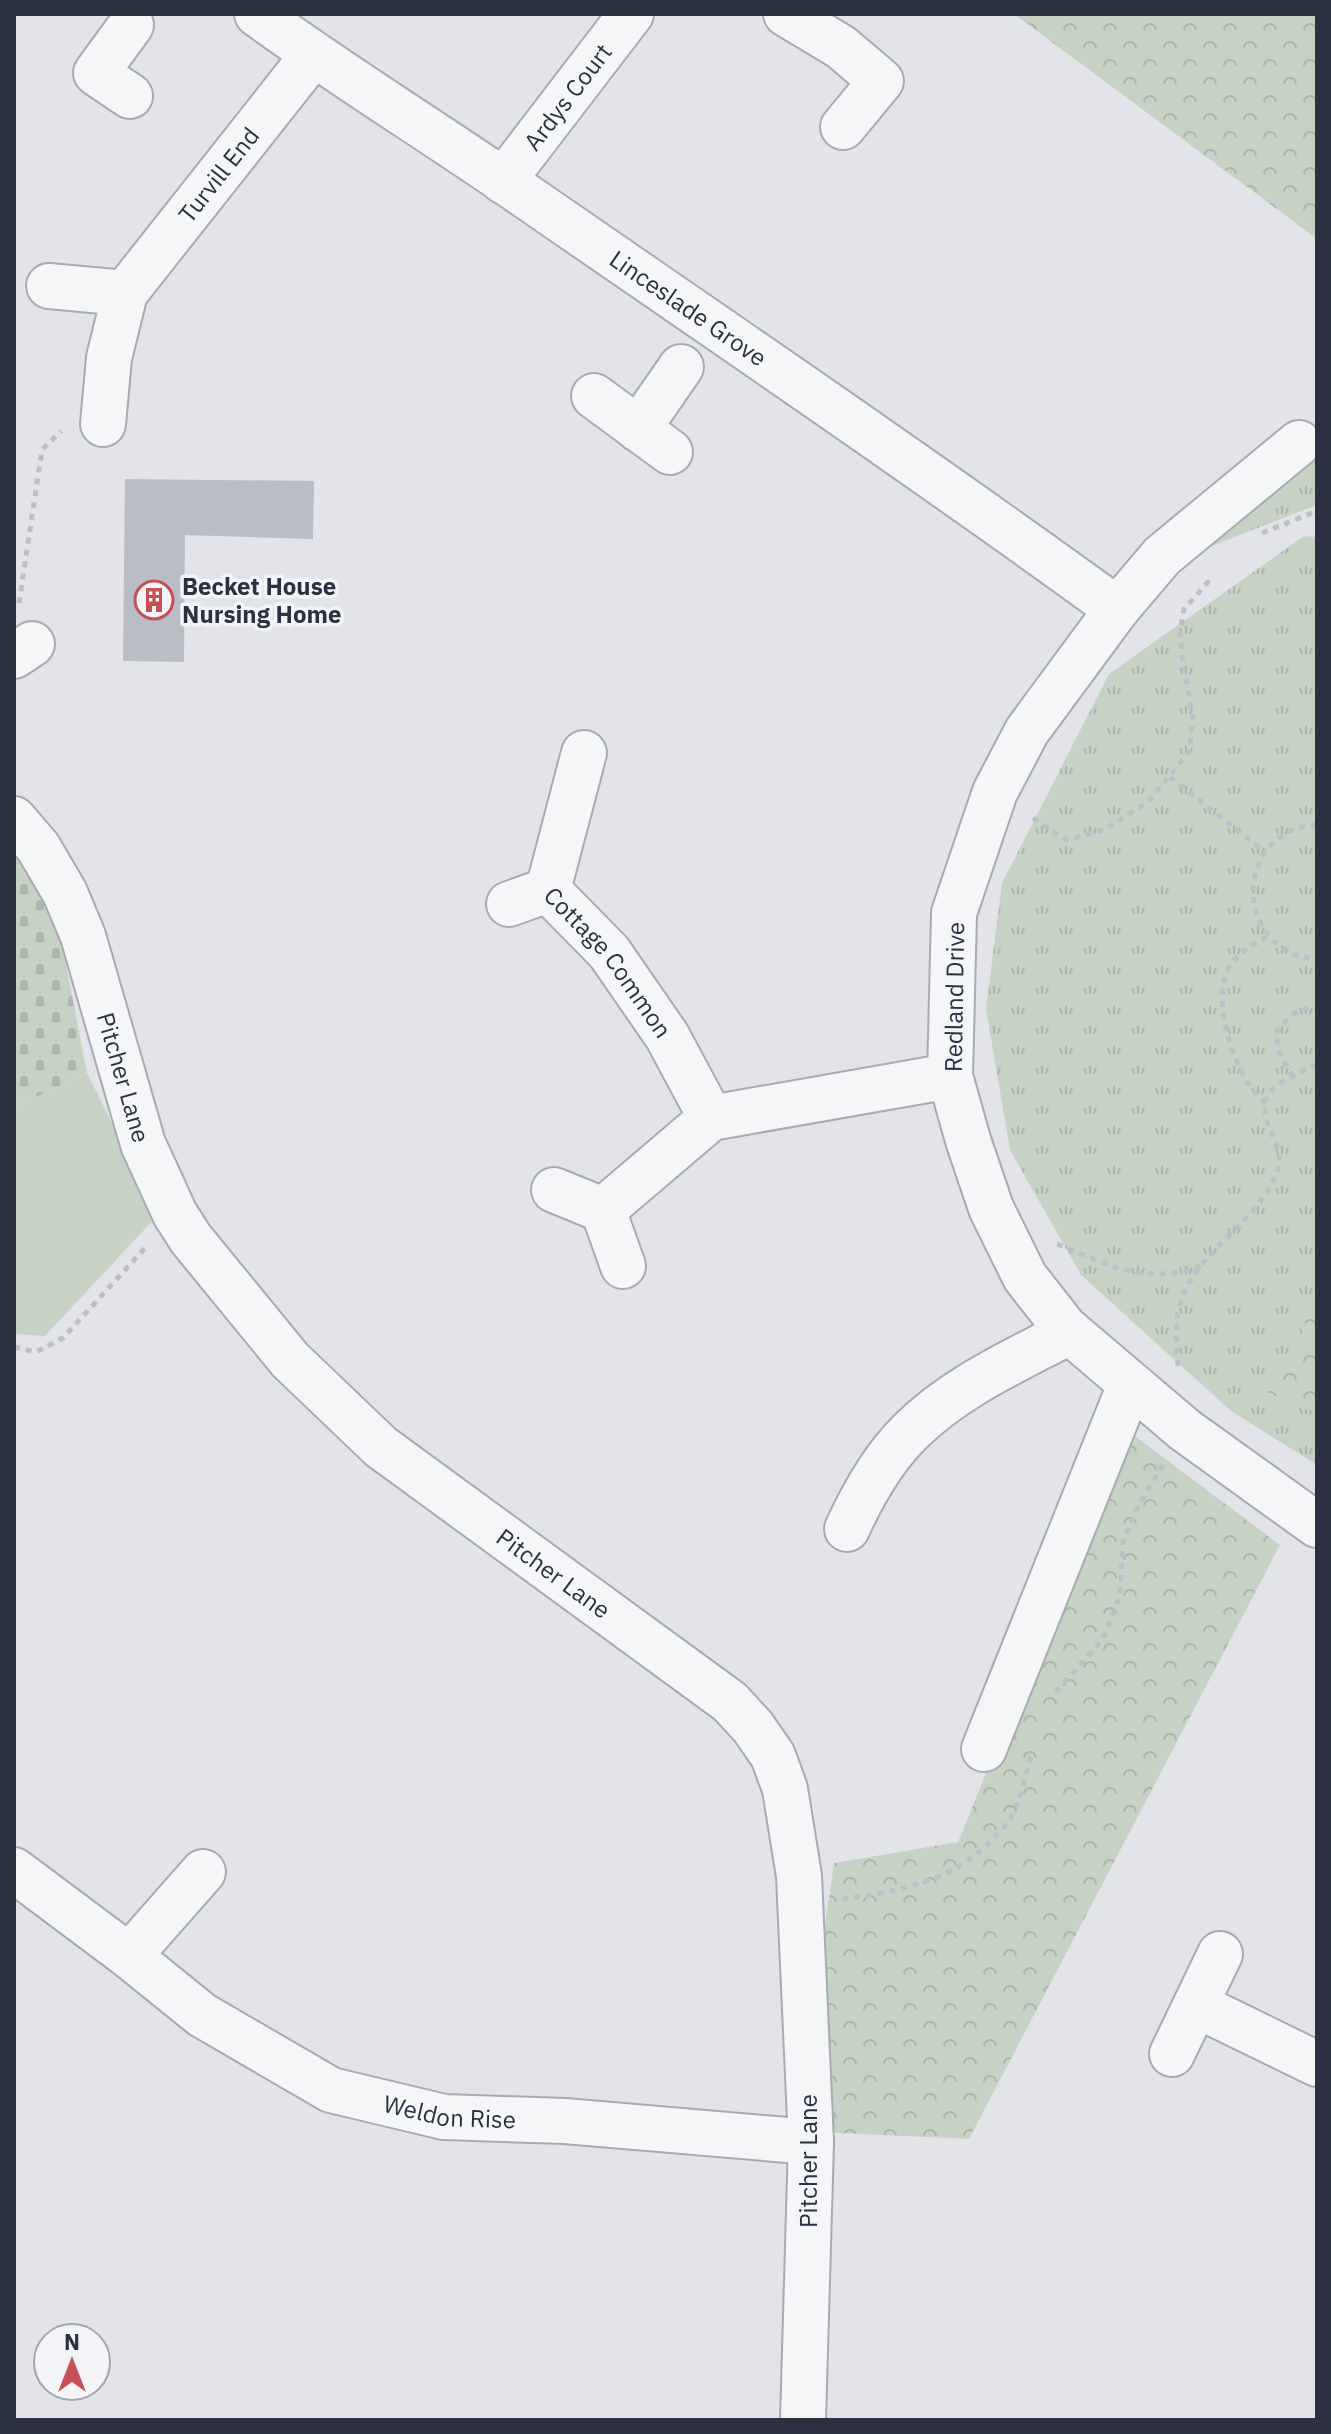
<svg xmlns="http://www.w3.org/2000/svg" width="1331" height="2434" viewBox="0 0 1331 2434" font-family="'IBM Plex Sans',sans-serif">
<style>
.grass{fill:url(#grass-tufts)}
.forest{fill:url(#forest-crowns)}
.cemetery{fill:url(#cemetery-stones)}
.garden{fill:#c6d3c4}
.building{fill:#babdc6}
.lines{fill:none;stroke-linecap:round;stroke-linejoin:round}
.minor-casing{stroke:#a7abb4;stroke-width:48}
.path{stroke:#bcbfc5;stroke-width:5;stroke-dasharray:6 6;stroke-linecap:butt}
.minor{stroke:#f5f6f8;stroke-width:44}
.labels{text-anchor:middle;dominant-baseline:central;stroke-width:7;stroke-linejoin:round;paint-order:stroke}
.street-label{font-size:24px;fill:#2b3141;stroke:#f2f4f7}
.poi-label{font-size:24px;font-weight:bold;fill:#2b3141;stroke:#f2f4f7;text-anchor:start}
</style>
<defs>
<pattern id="grass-tufts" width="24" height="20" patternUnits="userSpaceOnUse" patternTransform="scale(2)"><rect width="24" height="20" fill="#c6d3c4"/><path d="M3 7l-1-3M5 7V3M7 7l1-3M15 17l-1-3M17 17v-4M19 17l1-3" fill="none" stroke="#aab6aa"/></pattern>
<pattern id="forest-crowns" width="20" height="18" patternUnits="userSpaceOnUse" patternTransform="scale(2)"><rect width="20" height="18" fill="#c6d3c4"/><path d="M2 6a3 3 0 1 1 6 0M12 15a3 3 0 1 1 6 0" fill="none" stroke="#aab6aa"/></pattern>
<pattern id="cemetery-stones" width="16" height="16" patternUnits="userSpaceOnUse" patternTransform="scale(2)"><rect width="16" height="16" fill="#c6d3c4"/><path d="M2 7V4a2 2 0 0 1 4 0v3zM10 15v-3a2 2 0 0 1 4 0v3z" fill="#aab6aa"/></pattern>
</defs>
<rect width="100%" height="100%" fill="#e2e4ea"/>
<g class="grass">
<polygon points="1317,460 1317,505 1186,556 1201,537"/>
<polygon points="1304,536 1317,537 1317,1465 1231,1411 1081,1275 1010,1150 986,1009 1002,883 1109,674"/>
</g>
<g class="forest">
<polygon points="1014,14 1317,14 1317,239"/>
<polygon points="1317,1286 1317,1412 1294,1406 1263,1390 1298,1345"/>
<polygon points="1127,1430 1280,1545 969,2139 819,2132 821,1953 834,1863 958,1842"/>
</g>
<polygon class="cemetery" points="14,848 58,923 87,1073 14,1108"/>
<polygon class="garden" points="87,1073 158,1215 45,1336 14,1334 14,1108"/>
<polygon class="building" points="125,479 314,481 313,539 185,535 184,662 123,661"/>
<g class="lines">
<defs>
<g id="minor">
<path id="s1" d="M257 14C338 73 424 126 507 183 711 324 916 463 1117 609"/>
<polyline points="786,14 841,47 881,81 843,127"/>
<polyline points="130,96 96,73 131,25"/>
<path id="s2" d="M503 181 631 14"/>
<polyline points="49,286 125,293"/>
<polyline points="594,396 670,452"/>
<path id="s3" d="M103 424 109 358 125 293 313 55"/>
<polyline points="638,429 681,367"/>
<polyline points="1299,443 1162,556 1117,609 1027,731 995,792 954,913 950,1076 968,1140 991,1208 1025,1277 1065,1328 1185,1430 1317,1525"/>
<polyline points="14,656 32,644"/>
<path id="s4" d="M584 753 548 890 609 952 667 1036 711 1118"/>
<path id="s5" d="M14 819 38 847 65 893 83 936 143 1144 175 1214 191 1239 290 1360 381 1447 730 1702 753 1727 773 1756 785 1789 799 1876 811 2142 803 2420"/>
<polyline points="509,904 548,890"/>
<polyline points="554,1190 603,1210 623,1266"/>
<polyline points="603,1210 711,1118 950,1076"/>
<path d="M847 1529C863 1494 883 1458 911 1431 955 1387 1015 1361 1069 1332"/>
<polyline points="984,1749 1130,1385"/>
<path id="s6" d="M14 1870 129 1956 202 2015 331 2090 444 2117 565 2121 811 2142"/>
<polyline points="129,1956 203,1872"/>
<polyline points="1196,2005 1317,2064"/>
<polyline points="1172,2054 1220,1954"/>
</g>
</defs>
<use href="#minor" class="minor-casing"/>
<g class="path">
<polyline points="1262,533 1317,511"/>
<polyline points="19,603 42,450 61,431"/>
<polyline points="1170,777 1266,853"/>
<polyline points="1033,818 1066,840 1104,830 1148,802 1189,752 1193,717 1183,665 1180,633 1184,609 1208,582 1203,580"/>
<path d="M1317 825C1246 827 1229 924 1293 954 1300 957 1309 958 1317 959"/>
<path d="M1293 1077 1279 1052 1276 1033C1289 1015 1295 1010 1317 1007"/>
<path d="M1265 1104C1260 1098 1254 1092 1249 1085 1231 1057 1211 997 1230 966 1240 951 1254 944 1269 936"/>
<path d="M1057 1244C1109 1265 1145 1286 1201 1266"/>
<polyline points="14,1347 36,1352 63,1338 145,1248"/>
<path d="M1178 1366C1177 1346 1174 1324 1180 1305 1194 1253 1252 1227 1274 1179 1278 1172 1280 1164 1279 1156 1277 1136 1255 1113 1270 1092 1276 1082 1306 1070 1317 1064"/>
<polyline points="1056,1692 1103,1639 1120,1596 1123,1542 1138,1506 1163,1465"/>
<path d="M842 1899C899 1892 958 1880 996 1835 1002 1829 1008 1823 1012 1816 1021 1798 1025 1776 1031 1757"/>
</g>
<use href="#minor" class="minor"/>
</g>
<defs>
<symbol id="building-ring" viewBox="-11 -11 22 22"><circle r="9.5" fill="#f2f4f7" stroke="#c65057" stroke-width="1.5"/><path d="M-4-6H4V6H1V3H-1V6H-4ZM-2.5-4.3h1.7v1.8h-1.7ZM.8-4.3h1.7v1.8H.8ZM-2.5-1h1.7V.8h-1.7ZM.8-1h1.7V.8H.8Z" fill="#c65057"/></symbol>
</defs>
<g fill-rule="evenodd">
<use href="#building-ring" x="132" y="578" width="44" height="44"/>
</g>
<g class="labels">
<g class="street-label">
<text stroke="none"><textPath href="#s2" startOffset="106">Ardys Court</textPath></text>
<text stroke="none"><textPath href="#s3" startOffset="284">Turvill End</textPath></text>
<text stroke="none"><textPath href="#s1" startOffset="522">Linceslade Grove</textPath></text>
<text stroke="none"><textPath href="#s4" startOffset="236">Cottage Common</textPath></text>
<text transform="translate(954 997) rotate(-89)">Redland Drive</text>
<text stroke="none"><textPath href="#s5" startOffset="284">Pitcher Lane</textPath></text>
<text stroke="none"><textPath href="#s5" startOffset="956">Pitcher Lane</textPath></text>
<text stroke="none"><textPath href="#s6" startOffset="508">Weldon Rise</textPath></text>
<text transform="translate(808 2161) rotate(-90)">Pitcher Lane</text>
</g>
<g class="poi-label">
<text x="182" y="586">Becket House<tspan x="182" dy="28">Nursing Home</tspan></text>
</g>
</g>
<rect width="1331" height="2434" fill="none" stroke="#2b3141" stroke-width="32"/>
<g transform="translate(72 2362)"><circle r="38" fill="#f2f4f7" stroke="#a2a6ae" stroke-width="2"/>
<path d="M0-6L14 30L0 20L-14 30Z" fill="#c65057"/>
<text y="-12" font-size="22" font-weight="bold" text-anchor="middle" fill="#2b3141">N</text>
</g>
</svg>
